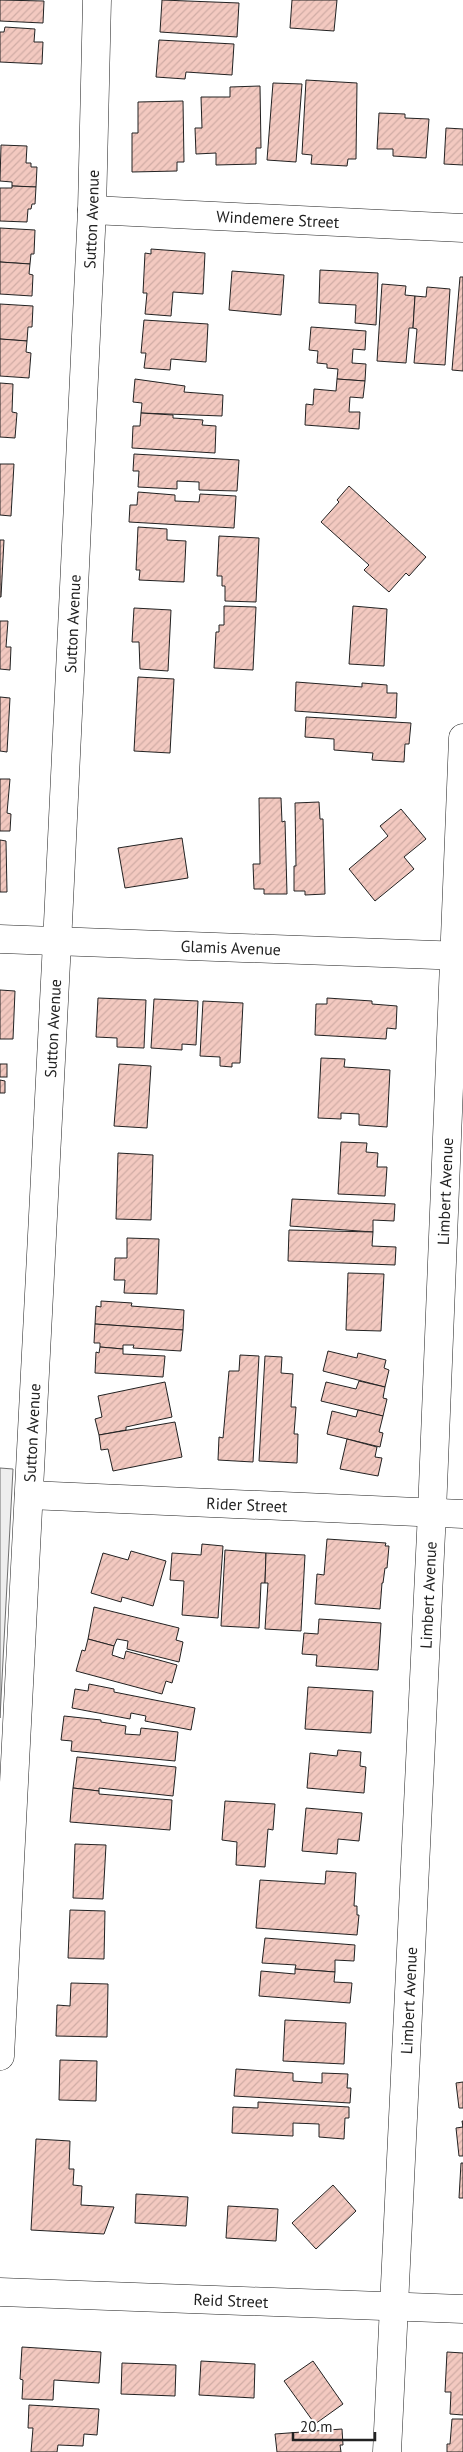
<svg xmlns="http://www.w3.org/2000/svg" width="463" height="2452" viewBox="0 0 463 2452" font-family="'PT Sans',sans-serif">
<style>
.green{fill:#eee;stroke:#6f6f6f}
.building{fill:url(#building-hatch);stroke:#222}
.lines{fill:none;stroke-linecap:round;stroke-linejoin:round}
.minor-casing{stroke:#222;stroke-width:29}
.minor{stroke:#fff;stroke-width:28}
.labels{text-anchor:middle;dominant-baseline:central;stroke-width:4;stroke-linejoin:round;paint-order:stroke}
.street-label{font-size:16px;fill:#222;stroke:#fff}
</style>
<defs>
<pattern id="building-hatch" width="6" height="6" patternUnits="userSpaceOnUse" patternTransform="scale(1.25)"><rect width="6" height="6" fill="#f3c9c0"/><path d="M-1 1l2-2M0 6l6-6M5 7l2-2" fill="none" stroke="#d0aca5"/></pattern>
</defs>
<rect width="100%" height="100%" fill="#fff"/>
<polygon class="green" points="0,1468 13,1469 0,1718"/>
<g class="building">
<polygon points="0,0 44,1 43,23 0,21"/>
<polygon points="162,0 239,3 237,37 160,32"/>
<polygon points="292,0 337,0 334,31 290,28"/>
<polygon points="5,27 35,29 34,42 43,42 42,64 0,62 0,32 4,32"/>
<polygon points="159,40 234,44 232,75 186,72 185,79 156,77"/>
<polygon points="306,80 357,83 356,159 348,159 347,166 311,164 312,155 302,154"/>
<polygon points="273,83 302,84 296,162 267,160"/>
<polygon points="260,86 261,148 256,148 256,164 216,165 216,153 196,154 195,128 202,128 201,97 230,97 230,87"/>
<polygon points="183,101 184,162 177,162 177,171 132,172 132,133 138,133 138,102"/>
<polygon points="379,113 405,114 405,118 429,119 426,158 393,156 393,149 377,149"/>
<polygon points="446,128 463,129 463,165 444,164"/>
<polygon points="1,145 27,146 26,163 31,163 31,167 37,167 36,187 12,186 12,182 0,181"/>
<polygon points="12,186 36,187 35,204 32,204 31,209 28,209 27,222 0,221 0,188 12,188"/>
<polygon points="0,228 35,230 34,254 31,254 30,264 0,262"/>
<polygon points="151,249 205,253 203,294 173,292 171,316 145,314 147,293 143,293 145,253 151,254"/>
<polygon points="0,262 30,264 29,274 33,275 32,296 0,294"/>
<polygon points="320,270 378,273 376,325 355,323 356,305 319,303"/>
<polygon points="232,271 284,275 281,315 229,310"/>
<polygon points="460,277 463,277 463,371 452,370"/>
<polygon points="382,284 406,286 405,295 415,296 413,328 409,328 406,363 377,361"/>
<polygon points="427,287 450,289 445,365 414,363 417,329 413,328 415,296 426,297"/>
<polygon points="0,304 33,306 32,327 28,327 27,341 0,339"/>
<polygon points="144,320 208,324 206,362 171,359 170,370 144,368 146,353 141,353"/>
<polygon points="311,327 366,331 365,350 353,349 352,363 366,364 365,381 337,379 338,369 327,368 327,364 317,363 318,351 309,350"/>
<polygon points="0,339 27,341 26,352 31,353 29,378 0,376"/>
<polygon points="135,379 185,386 184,392 223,395 222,416 141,413 142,403 133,402"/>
<polygon points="337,379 365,381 363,398 350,397 349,412 360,412 359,429 305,425 306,404 313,405 314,389 336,391"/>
<polygon points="0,383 13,384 12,412 17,413 15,438 0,437"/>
<polygon points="141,413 173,415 173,418 203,420 202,425 216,426 215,453 132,448 133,426 140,426"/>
<polygon points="134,454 239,460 237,491 199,490 199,482 177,481 177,489 138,487 139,471 133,471"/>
<polygon points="0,464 14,464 11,516 0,515"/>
<polygon points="349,486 426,557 409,576 406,573 389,592 364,570 369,565 321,522 339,502 337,500"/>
<polygon points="138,492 175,495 175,501 199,502 200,494 236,496 234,528 129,522 130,505 137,505"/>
<polygon points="138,527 167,529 167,540 186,541 184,582 139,580 140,570 136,570"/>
<polygon points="219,536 259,538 256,602 225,601 225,586 222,586 222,576 217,576"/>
<polygon points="0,540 4,540 1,597 0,597"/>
<polygon points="224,606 256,607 253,670 214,668 216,632 219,632 219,625 224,625"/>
<polygon points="353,606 387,609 384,666 349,664"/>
<polygon points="134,608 171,610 168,671 140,669 139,642 132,642"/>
<polygon points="0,621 8,621 6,647 11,647 10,670 0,669"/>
<polygon points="138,677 174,679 170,753 134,751"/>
<polygon points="296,682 362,687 362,683 387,685 387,693 397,693 396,718 295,711"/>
<polygon points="0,697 10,698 7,752 0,751"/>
<polygon points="306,717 411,723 409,744 405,744 404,762 372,760 373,753 334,750 334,739 305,737"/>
<polygon points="0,779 10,779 7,813 11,814 10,831 0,831"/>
<polygon points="259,798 281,798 282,822 285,821 287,894 264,894 264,889 254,889 253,864 260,864"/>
<polygon points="319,802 320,819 323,819 325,894 305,895 305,891 294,891 294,866 296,866 295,803"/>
<polygon points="401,809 426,839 404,857 414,869 375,901 349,869 388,836 380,826"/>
<polygon points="182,838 188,878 125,888 118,848"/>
<polygon points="0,840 6,841 7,892 0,892"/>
<polygon points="0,990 15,991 13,1039 0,1039"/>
<polygon points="98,998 146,1000 144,1048 117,1047 117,1038 96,1037"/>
<polygon points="327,998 372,1001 372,1004 397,1006 396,1029 387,1028 386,1039 315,1035 316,1004 327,1004"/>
<polygon points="154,999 198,1001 196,1045 182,1044 182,1050 151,1048"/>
<polygon points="203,1001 243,1003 240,1063 232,1063 232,1067 220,1066 220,1057 200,1056"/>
<polygon points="321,1058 345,1059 344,1067 390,1070 387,1127 359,1125 359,1114 341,1113 341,1119 318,1118"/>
<rect x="0" y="1064" width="7" height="13"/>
<polygon points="119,1064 151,1066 147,1128 114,1126"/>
<polygon points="0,1080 5,1081 5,1093 0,1093"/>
<polygon points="341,1142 367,1143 366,1152 378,1153 377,1167 387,1167 385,1196 338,1194"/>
<polygon points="118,1153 153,1155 151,1220 116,1219"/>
<polygon points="292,1199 395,1204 394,1221 373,1220 373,1232 290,1226"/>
<polygon points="289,1230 373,1232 372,1246 396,1247 395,1265 288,1261"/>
<polygon points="127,1238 159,1239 157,1294 124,1293 125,1280 114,1280 115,1258 127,1258"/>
<polygon points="348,1273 384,1274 381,1331 346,1330"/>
<polygon points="101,1301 132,1303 131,1306 184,1310 183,1330 95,1324 96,1306 101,1307"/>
<polygon points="95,1324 183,1330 181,1351 133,1348 134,1345 123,1345 123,1349 100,1347 100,1343 94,1343"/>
<polygon points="100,1347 123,1349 123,1354 165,1356 163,1377 95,1373 96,1352 99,1353"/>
<polygon points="328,1351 357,1358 358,1353 386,1360 384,1368 389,1370 385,1387 323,1371"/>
<polygon points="240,1355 259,1356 253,1462 218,1460 219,1437 223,1438 229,1371 239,1371"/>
<polygon points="265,1356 282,1357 281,1373 293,1374 291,1407 296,1407 294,1434 298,1434 297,1463 259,1461"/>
<polygon points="359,1381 385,1387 383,1398 387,1399 383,1416 321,1401 326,1382 356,1389"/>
<polygon points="165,1382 172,1417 126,1427 126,1430 99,1435 95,1419 102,1417 98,1396"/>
<polygon points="358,1410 383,1416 379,1432 383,1433 380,1447 327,1434 332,1411 356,1417"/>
<polygon points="175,1422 182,1457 113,1471 108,1449 101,1450 99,1435"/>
<polygon points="347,1439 377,1447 375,1457 382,1458 378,1476 340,1469"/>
<polygon points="327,1539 386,1543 385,1546 389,1546 387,1568 385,1568 383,1583 382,1583 380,1609 315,1604 317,1574 324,1575"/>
<polygon points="202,1544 223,1546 218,1618 182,1615 184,1581 170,1580 172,1553 201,1555"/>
<polygon points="225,1550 266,1553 265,1583 261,1583 259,1628 221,1626"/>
<polygon points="131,1551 166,1561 153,1606 122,1597 121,1602 91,1593 103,1553 128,1560"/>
<polygon points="266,1553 305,1555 301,1631 265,1629 268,1583 265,1583"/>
<polygon points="94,1607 179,1628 176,1640 183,1642 179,1662 127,1649 128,1641 117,1639 114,1646 88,1639"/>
<polygon points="319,1619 381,1623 378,1670 316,1666 317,1655 302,1654 304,1633 318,1634"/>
<polygon points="88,1639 114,1646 112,1655 124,1659 126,1651 177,1665 172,1683 166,1681 162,1694 76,1671 82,1650 85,1651"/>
<polygon points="89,1684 114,1689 114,1692 195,1708 191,1730 145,1721 146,1716 131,1713 130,1719 72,1708 75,1689 88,1691"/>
<polygon points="308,1687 373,1691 371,1733 305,1729"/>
<polygon points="64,1716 101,1720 101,1722 126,1726 125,1734 140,1735 141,1728 178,1732 175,1761 71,1751 72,1741 61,1740"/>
<polygon points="338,1750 361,1752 360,1766 366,1767 364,1793 307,1788 310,1753 337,1756"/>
<polygon points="77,1757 176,1767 173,1796 99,1788 99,1791 73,1788"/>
<polygon points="73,1788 99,1791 99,1794 172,1800 170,1830 70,1822"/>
<polygon points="225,1801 275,1804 273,1830 268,1829 265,1867 236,1865 237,1842 222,1840"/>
<polygon points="306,1808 362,1813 359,1841 338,1839 337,1854 302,1851"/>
<polygon points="75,1844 106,1845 103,1899 73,1898"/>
<polygon points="326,1871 356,1873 354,1906 357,1906 357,1915 359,1915 357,1935 256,1928 260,1880 325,1884"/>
<polygon points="70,1910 105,1911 104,1959 68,1958"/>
<polygon points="265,1938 355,1945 354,1961 335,1960 335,1972 295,1969 296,1965 262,1963"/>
<polygon points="295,1969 335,1972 334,1982 352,1983 350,2003 259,1996 261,1971 295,1974"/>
<polygon points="71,1983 108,1984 107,2037 56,2036 57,2005 70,2006"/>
<polygon points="285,2020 346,2023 344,2064 283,2061"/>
<polygon points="60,2060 97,2061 96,2101 59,2100"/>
<polygon points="236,2069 293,2073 293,2081 322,2083 322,2073 348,2074 347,2088 351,2088 350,2103 234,2096"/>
<polygon points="463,2082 463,2108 459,2108 456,2083"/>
<polygon points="258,2102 349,2107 349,2118 345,2118 344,2139 319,2137 319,2124 293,2123 293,2136 232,2133 233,2107 258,2108"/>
<polygon points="462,2121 463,2121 463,2156 459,2156 456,2128 463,2127"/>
<polygon points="36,2139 70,2141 69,2169 74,2169 73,2185 82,2186 81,2205 114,2207 104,2234 31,2230"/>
<polygon points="461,2163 463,2163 463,2198 459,2198"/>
<polygon points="333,2185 356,2211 316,2249 292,2223"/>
<polygon points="136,2194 188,2197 186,2226 135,2223"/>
<polygon points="228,2206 278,2209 276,2241 226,2238"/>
<polygon points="22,2347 101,2352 99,2383 54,2380 53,2400 22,2399 23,2380 20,2379"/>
<polygon points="447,2352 463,2353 463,2415 450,2414 451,2392 445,2392"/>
<polygon points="201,2361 255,2364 254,2398 199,2395"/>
<polygon points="313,2361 343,2404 315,2424 284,2381"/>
<polygon points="122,2363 176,2365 175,2396 121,2394"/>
<polygon points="29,2405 99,2409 97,2435 84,2434 83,2446 58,2445 57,2452 31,2452 33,2428 28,2428"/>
<polygon points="452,2419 463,2419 463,2452 447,2452 447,2444 450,2444"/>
<polygon points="342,2429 343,2445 340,2445 341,2452 277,2452 275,2434"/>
</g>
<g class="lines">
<defs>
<g id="minor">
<path id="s1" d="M92 210 463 228"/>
<path id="s2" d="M0 939 463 956"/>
<path id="s3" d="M29 1495 463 1514"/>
<path id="s4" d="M0 2056 58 923 92 210 97 0"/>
<path id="s5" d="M0 2292 463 2309"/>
<path id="s6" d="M387 2452 432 1512 463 738"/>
</g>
</defs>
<use href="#minor" class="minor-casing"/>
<use href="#minor" class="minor"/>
</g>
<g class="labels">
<g class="street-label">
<text stroke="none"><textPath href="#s4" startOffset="1839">Sutton Avenue</textPath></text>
<text stroke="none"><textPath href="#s1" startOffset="186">Windemere Street</textPath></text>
<text stroke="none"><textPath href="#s4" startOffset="1434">Sutton Avenue</textPath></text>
<text stroke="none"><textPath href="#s2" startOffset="231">Glamis Avenue</textPath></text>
<text stroke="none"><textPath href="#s4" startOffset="1029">Sutton Avenue</textPath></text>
<text stroke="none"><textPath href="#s6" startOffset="1262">Limbert Avenue</textPath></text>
<text stroke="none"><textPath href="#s4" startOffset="624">Sutton Avenue</textPath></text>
<text stroke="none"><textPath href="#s3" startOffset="218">Rider Street</textPath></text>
<text stroke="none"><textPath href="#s6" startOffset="858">Limbert Avenue</textPath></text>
<text stroke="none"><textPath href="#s6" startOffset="452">Limbert Avenue</textPath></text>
<text stroke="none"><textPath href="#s5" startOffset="231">Reid Street</textPath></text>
</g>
</g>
<path d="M293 2432v8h82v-8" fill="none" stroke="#222222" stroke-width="2.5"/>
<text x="300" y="2432" font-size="15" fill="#222222" stroke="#ffffff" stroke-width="4" paint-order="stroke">20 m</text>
</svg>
